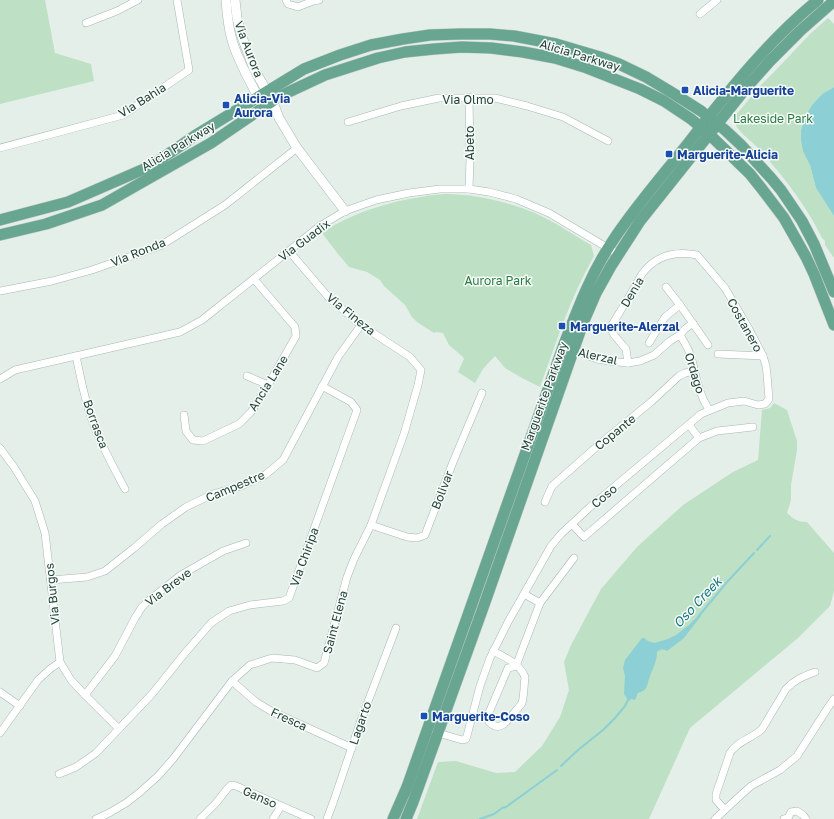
<svg xmlns="http://www.w3.org/2000/svg" width="834" height="819" viewBox="0 0 834 819" font-family="'Golos Text',sans-serif">
<style>
.green{fill:#bee0c4}
.water{fill:#8cd0d5}
.lines{fill:none;stroke-linecap:round;stroke-linejoin:round}
.stream{stroke:#8cd0d5;stroke-width:2}
.minor-casing{stroke:#a7b8b1;stroke-width:8}
.tertiary-casing{stroke:#a7b8b1;stroke-width:10}
.primary-casing{stroke:#c1cac7;stroke-width:12}
.minor{stroke:#fff;stroke-width:7}
.tertiary{stroke:#fff;stroke-width:9}
.primary{stroke:#69a691;stroke-width:11}
.transit-dot{fill:#1a4fb4;stroke:#f6fbf8;stroke-width:1.5}
.labels{text-anchor:middle;dominant-baseline:central;stroke-width:3;stroke-linejoin:round;paint-order:stroke}
.street-label{font-size:12px;fill:#234237;stroke:#f6fbf8}
.transit-label{font-size:12px;font-weight:bold;fill:#164399;stroke:#f6fbf8;text-anchor:start}
.park-label{font-size:12px;fill:#2b7b44;stroke:#f6fbf8}
.water-label{font-size:13px;font-style:italic;fill:#1a7881;stroke:#f6fbf8}
</style>
<rect width="100%" height="100%" fill="#e5efea"/>
<g class="green">
<polygon points="0,0 45,0 55,53 91,64 94,81 0,104"/>
<path d="M828 18 834 24V87L822 94 812 105 805 117 801 130 816 188 834 216V258L825 245V241L822 238C805 203 781 173 755 145 751 141 737 130 736 125 735 122 735 119 735 116L761 85 775 71 810 34Z"/>
<path d="M445 194C478 194 514 203 543 217 560 225 575 236 591 245L594 256C570 298 556 343 540 387L522 378 505 368 495 356 483 369 475 383 458 372 464 359 463 357 449 345 443 333 436 332 434 333 417 322 412 317 405 305 384 286 380 280 367 272 349 267 338 254 322 233C355 210 405 197 445 194Z"/>
<path d="M774 403 787 410 797 441V450L791 485V500L787 513C793 519 798 522 807 522L834 553V591L830 606 798 638 690 728 649 819H417L438 762 456 761 496 773 515 772 542 746 560 717 569 690 564 662 571 645 601 589 637 547 683 505 733 472 758 460 762 410 770 408Z"/>
</g>
<g class="water">
<polygon points="834,87 834,216 816,188 810,165 803,151 801,140 801,130 805,117 812,105 822,94"/>
<path d="M699 615 701 616 684 638 667 651C663 649 661 649 657 652 657 661 653 668 650 676 648 680 648 685 646 688 644 691 641 692 638 693L635 700 631 699 629 701 628 700 624 694 625 676 623 668 625 660 642 638H644L648 641 654 643 668 639 676 635 689 625Z"/>
</g>
<g class="lines">
<g class="stream">
<polyline points="757,550 770,536"/>
<polyline points="698,617 727,582 754,553"/>
<polyline points="561,766 578,750 603,730 615,718 625,706 629,698"/>
<polyline points="480,819 494,814 502,808 506,807 557,770"/>
</g>
<defs>
<g id="minor">
<polyline points="286,0 288,4 298,7 313,1 319,0"/>
<polyline points="700,14 717,0"/>
<polyline points="86,23 117,11 138,0"/>
<polyline points="348,122 401,106 439,98 495,98 527,106 563,117 608,141"/>
<polyline points="0,148 123,115 189,70 177,0"/>
<polyline points="469,189 470,158 469,97"/>
<polyline points="666,287 680,305 708,345"/>
<polyline points="0,291 52,281 92,270 160,246 225,205 297,148"/>
<path d="M680 335C685 343 690 351 692 360 697 380 698 392 709 410"/>
<polyline points="649,343 665,317 680,305"/>
<polyline points="570,349 597,359 608,361 628,363 640,361 654,355 670,341 680,335 685,329 693,323"/>
<polyline points="718,354 763,356"/>
<path d="M76 356C81 379 85 403 94 425 102 447 114 468 125 489"/>
<polyline points="247,376 268,385"/>
<polyline points="0,379 15,370 180,332 202,320 320,226 345,211 376,200 409,193 440,189 469,189 489,192 516,199 549,213 618,254"/>
<polyline points="184,415 186,431 193,440 203,441 239,424 251,412 268,385 296,336 295,327 254,279"/>
<polyline points="689,425 699,438"/>
<polyline points="0,448 14,467 35,501 45,533 60,662 71,680 85,695 119,729"/>
<polyline points="545,502 552,486 602,442 651,402 679,376 685,373 694,371"/>
<polyline points="572,524 584,537 699,438 717,431 753,427"/>
<polyline points="371,525 407,537 417,538 425,535 453,462 482,393"/>
<polyline points="51,580 87,577 105,571 134,548 162,524 186,507 213,494 241,486 265,475 283,460 338,357 361,325"/>
<polyline points="524,594 540,603"/>
<path d="M493 651C505 657 520 664 525 677 524 684 524 697 522 703 520 706 516 710 514 713 507 721 500 733 489 722L488 715 508 668 516 666"/>
<polyline points="516,666 540,603 574,558"/>
<polyline points="232,681 256,702 271,711 352,748"/>
<polyline points="0,692 20,706"/>
<polyline points="85,695 115,656 135,618 142,607 147,602 181,575 223,551 246,543"/>
<path d="M435 732 462 740 466 739 468 732 480 686 490 658 508 622 551 546 561 534 589 508 701 414 728 403 744 401 758 405 765 404 769 399 767 374 766 366 763 356 749 329 725 288 697 255C676 251 656 255 642 274 639 279 636 285 633 290 626 302 619 313 612 325L611 329 614 335 626 349 628 363"/>
<polyline points="0,733 38,680 50,669 60,662"/>
<polyline points="59,774 76,767 96,753 152,694 185,653 211,623 229,611 250,605 283,601 289,598 357,410 351,402 322,386"/>
<path d="M725 810 716 800V794L730 753C737 741 753 738 762 729L786 689C794 680 804 676 815 672"/>
<polyline points="96,819 109,813 126,803 139,793 158,776 173,759 232,681 250,665 272,658 295,660 317,668 324,663 347,577 354,559 371,525 404,434 418,385 421,370 410,357 361,325 329,298 289,251"/>
<polyline points="200,819 216,803 227,789 231,785 236,786 311,819"/>
<polyline points="273,819 281,806"/>
<polyline points="327,819 333,803 361,720 396,628"/>
<polyline points="715,819 742,794 751,786 780,770 797,756 827,709 834,699"/>
<polyline points="784,819 788,818 791,812 797,811 803,815 806,819"/>
</g>
<g id="tertiary">
<path d="M226 0C227 14 228 27 232 40 237 59 251 84 261 102"/>
<polyline points="235,0 237,18 242,37 254,69 273,102 279,118 297,148 345,211"/>
</g>
<g id="primary">
<polyline points="0,220 68,202 151,166 196,135 304,69 340,55 371,45 403,39 430,35 460,34 490,34 514,36 556,44 600,57 619,64 646,77 671,92 701,111 725,130 741,145 771,178 781,190 802,221 814,244 834,292"/>
<polyline points="0,235 46,224 102,205 211,143 280,96 325,75 378,58 405,52 434,49 462,47 491,48 523,52 555,58 584,67 640,89 664,101 691,119 709,134 750,174 762,189 784,218 806,257 814,274 834,325"/>
<path d="M393 819 407 787 563 347C577 311 590 275 612 242 636 205 666 172 693 137 731 88 770 39 818 0"/>
<polyline points="406,819 413,802 484,605 583,323 596,293 611,266 640,221 746,88 770,61 800,31 834,1"/>
</g>
</defs>
<use href="#minor" class="minor-casing"/>
<use href="#tertiary" class="tertiary-casing"/>
<use href="#primary" class="primary-casing"/>
<use href="#minor" class="minor"/>
<use href="#tertiary" class="tertiary"/>
<use href="#primary" class="primary"/>
</g>
<g class="transit-dot">
<rect x="681" y="86" width="8" height="8" rx="2"/>
<rect x="222" y="101" width="8" height="8" rx="2"/>
<rect x="665" y="150" width="8" height="8" rx="2"/>
<rect x="558" y="322" width="8" height="8" rx="2"/>
<rect x="420" y="712" width="8" height="8" rx="2"/>
</g>
<g class="labels">
<g class="street-label">
<text transform="translate(249 49) rotate(69)">Via Aurora</text>
<text transform="translate(580 55) rotate(17)">Alicia Parkway</text>
<text x="468" y="99">Via Olmo</text>
<text transform="translate(142 100) rotate(-32)">Via Bahia</text>
<text transform="translate(469 143) rotate(-90)">Abeto</text>
<text transform="translate(178 146) rotate(-31)">Alicia Parkway</text>
<text transform="translate(304 240) rotate(-37)">Via Guadix</text>
<text transform="translate(138 252) rotate(-22)">Via Ronda</text>
<text transform="translate(632 292) rotate(-59)">Denia</text>
<text transform="translate(351 314) rotate(39)">Via Fineza</text>
<text transform="translate(745 325) rotate(61)">Costanero</text>
<text transform="translate(598 356) rotate(13)">Alerzal</text>
<text transform="translate(695 373) rotate(73)">Ordago</text>
<text transform="translate(268 383) rotate(-58)">Ancia Lane</text>
<text transform="translate(544 396) rotate(-70)">Marguerite Parkway</text>
<text transform="translate(96 424) rotate(70)">Borrasca</text>
<text transform="translate(615 432) rotate(-39)">Copante</text>
<text transform="translate(235 486) rotate(-23)">Campestre</text>
<text transform="translate(442 490) rotate(-69)">Bolivar</text>
<text transform="translate(604 496) rotate(-40)">Coso</text>
<text transform="translate(304 557) rotate(-70)">Via Chiripa</text>
<text transform="translate(168 587) rotate(-37)">Via Breve</text>
<text transform="translate(52 594) rotate(-96)">Via Burgos</text>
<text transform="translate(335 622) rotate(-75)">Saint Elena</text>
<text transform="translate(289 719) rotate(25)">Fresca</text>
<text transform="translate(360 723) rotate(-71)">Lagarto</text>
<text transform="translate(260 797) rotate(24)">Ganso</text>
</g>
<g class="transit-label">
<text x="693" y="90">Alicia-Marguerite</text>
<text x="234" y="98">Alicia-Via<tspan x="234" dy="14">Aurora</tspan></text>
<text x="677" y="154">Marguerite-Alicia</text>
<text x="570" y="326">Marguerite-Alerzal</text>
<text x="432" y="716">Marguerite-Coso</text>
</g>
<g class="park-label">
<text x="773" y="118">Lakeside Park</text>
<text x="498" y="280">Aurora Park</text>
</g>
<g class="water-label">
<text transform="translate(697 602) rotate(-47)">Oso Creek</text>
</g>
</g>
</svg>
